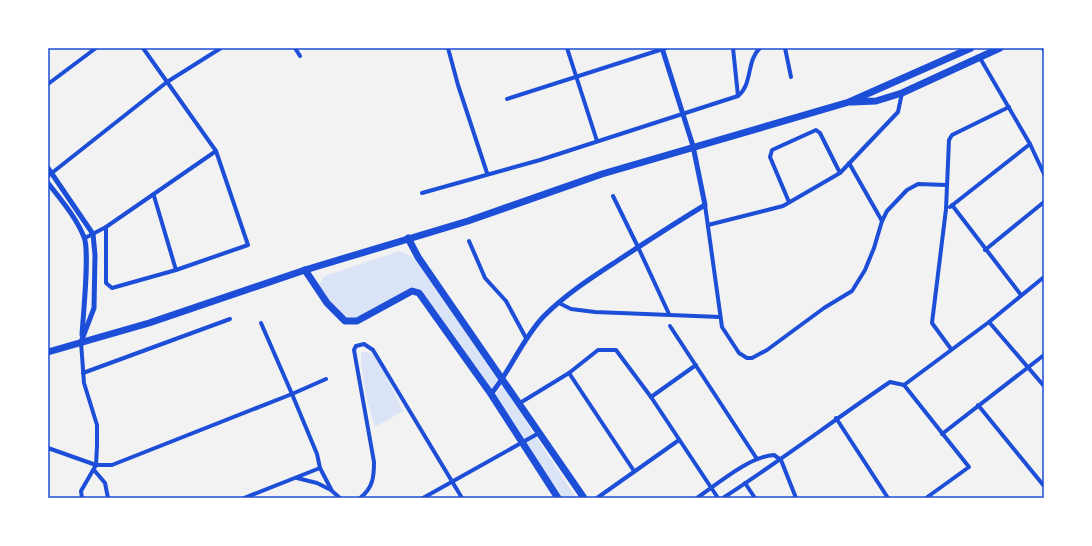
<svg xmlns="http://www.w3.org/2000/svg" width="1092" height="546" viewBox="0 0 1092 546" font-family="Figtree,sans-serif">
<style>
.green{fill:#dbe4f7}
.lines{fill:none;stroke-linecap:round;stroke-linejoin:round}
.minor{stroke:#1d4ed8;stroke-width:4}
.tertiary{stroke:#1d4ed8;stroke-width:5}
.primary{stroke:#1d4ed8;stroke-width:7}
.neatline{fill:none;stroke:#1d4ed8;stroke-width:1.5}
</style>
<rect width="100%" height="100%" fill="#f2f2f2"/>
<g class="green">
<polygon points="400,251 417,259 499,379 491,391 420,290 351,320 339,314 318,285 325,276"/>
<path d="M361 352 375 353 403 411 375 427C367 402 361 378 361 352Z"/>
<polygon points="503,386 576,498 563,498 494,396"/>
</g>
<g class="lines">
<g class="minor">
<polyline points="295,48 300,56"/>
<polyline points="448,48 458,85 487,173"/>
<polyline points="567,48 597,141"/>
<polyline points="733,48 738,96"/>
<polyline points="785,48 791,77"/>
<polyline points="1043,48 1044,50"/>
<polyline points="980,58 1030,144 1044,174"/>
<polyline points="48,84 96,48"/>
<polyline points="507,99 666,48"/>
<polyline points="849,163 882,221"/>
<polyline points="48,176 167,82 221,48"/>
<path d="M422 193 540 160 738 96C753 84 746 61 760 48"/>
<polyline points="154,196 176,270"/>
<polyline points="613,196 638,247 669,314"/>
<polyline points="789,202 770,157 772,150 816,130 820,133 840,173"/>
<polyline points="705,205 722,327 739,353 747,358 752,358 767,350 824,308 852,291 865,270 874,248 882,221 887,211 907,190 918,184 947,185"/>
<polyline points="952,205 1021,295"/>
<polyline points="950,207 1030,144"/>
<polyline points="708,225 783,206 840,173 898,112 902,93"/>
<polyline points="106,227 106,283 112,288 176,270 248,245 216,151 143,48"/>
<polyline points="85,238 106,227 216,151"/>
<polyline points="469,241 485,278 506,301 526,338"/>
<polyline points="985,250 1044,202"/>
<polyline points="559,303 571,309 595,312 720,317"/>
<polyline points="989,322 1044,386"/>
<polyline points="261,323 292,394 317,454 320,468 332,491 340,498"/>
<polyline points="670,326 757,459"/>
<polyline points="81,342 84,383 97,425 97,446 96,465 81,491 82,498"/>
<polyline points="951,349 932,323 946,209 949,140 952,135 1009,107"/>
<polyline points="83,373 230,319"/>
<polyline points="569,373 634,471"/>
<polyline points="904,385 969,467 926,498"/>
<polyline points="651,397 696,365"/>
<polyline points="520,403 569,373 598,350 616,350 651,397 718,498"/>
<polyline points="978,405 1044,486"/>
<polyline points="836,418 888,498"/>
<polyline points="942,434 1044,355"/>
<polyline points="48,448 96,465 112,465 292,394 326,379"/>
<polyline points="94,470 105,483 108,498"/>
<polyline points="297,478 317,483 331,490"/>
<polyline points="745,483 755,498"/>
<polyline points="244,498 320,468"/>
<path d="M360 498C373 488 374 477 374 462L354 350 356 346 364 344 373 350 462 498"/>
<polyline points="423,498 539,433"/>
<polyline points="597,498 679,440"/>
<path d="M697 498C716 485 750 456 774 455L781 460 796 498"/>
<path d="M723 498C780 461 834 420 890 382L904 385 989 322 1044 277"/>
</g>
<g class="tertiary">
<polyline points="48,168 93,234 95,255 94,308 81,342"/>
<path d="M48 183C61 200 76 217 84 237 90 251 83 316 82 335"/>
<path d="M491 394C511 370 522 339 544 316 566 294 591 278 617 261 646 242 675 223 705 205L693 146 662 48"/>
</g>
<g class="primary">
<polyline points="852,102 876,101 902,93 1000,48"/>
<polyline points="408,238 418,257 584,498"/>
<polyline points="305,270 327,303 345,321 357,321 412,291 419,293 491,394 558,498"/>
<polyline points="48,352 149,323 305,270 468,221 602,174 849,102 971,48"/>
</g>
</g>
<rect width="1092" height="546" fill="none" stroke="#ffffff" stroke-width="98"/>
<rect x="49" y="49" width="994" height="448" class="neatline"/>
</svg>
